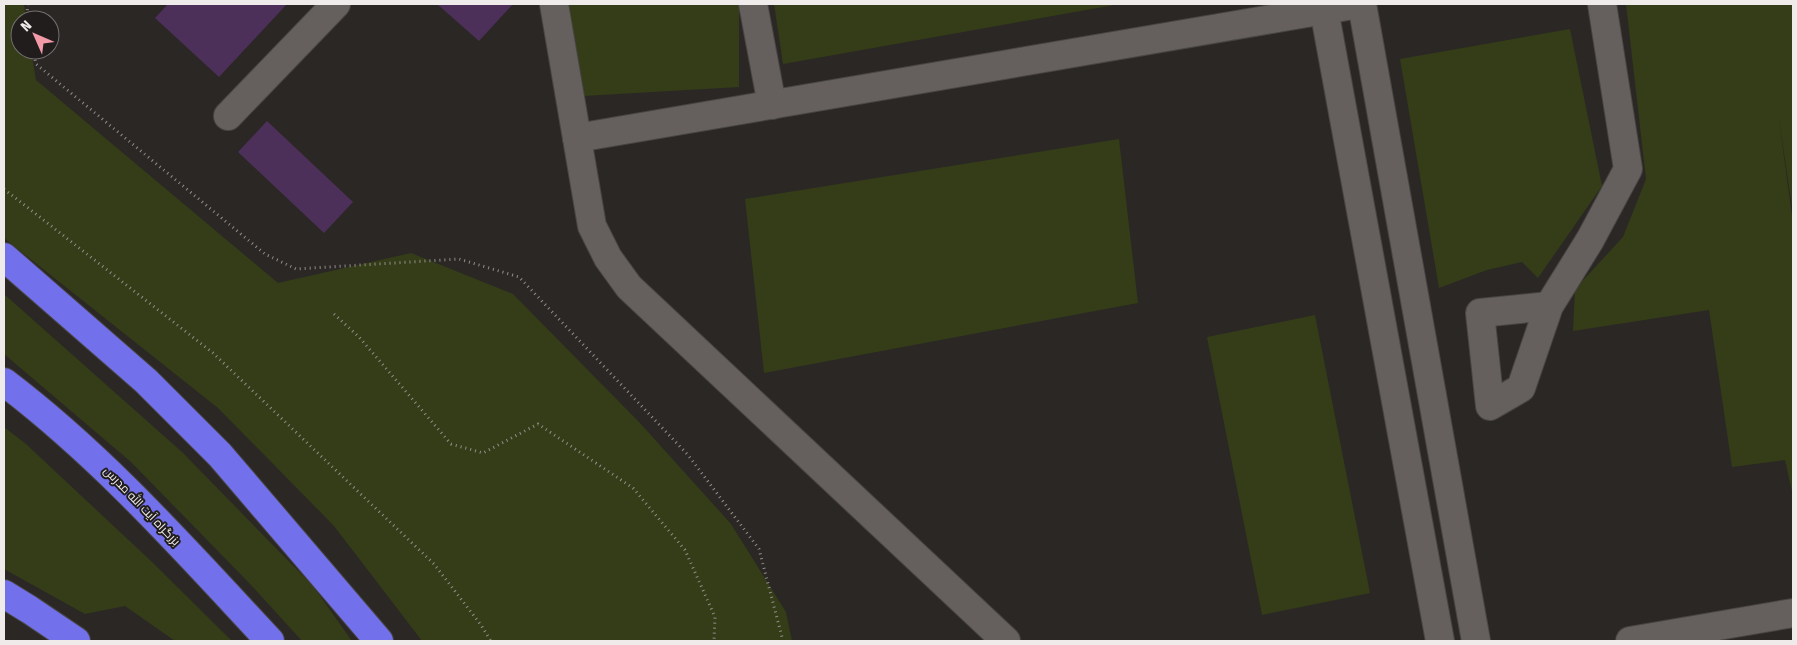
<svg xmlns="http://www.w3.org/2000/svg" width="1797" height="645" viewBox="0 0 1797 645" font-family="'Fira Sans Condensed',Cairo,sans-serif">
<style>
.green{fill:#343d18}
.building{fill:#4c3059}
.lines{fill:none;stroke-linecap:round;stroke-linejoin:round}
.minor-casing{stroke:#484543;stroke-width:30}
.highway-casing{stroke:#484543;stroke-width:30}
.path{stroke:#918e8c;stroke-width:3;stroke-dasharray:1 4;stroke-linecap:butt}
.minor{stroke:#65605e;stroke-width:28}
.highway{stroke:#7271eb;stroke-width:28}
.labels{text-anchor:middle;dominant-baseline:central;stroke-width:4;stroke-linejoin:round;paint-order:stroke}
.street-label{font-size:12px;fill:#eeebea;stroke:#211d1c}
</style>
<rect width="100%" height="100%" fill="#2b2725"/>
<g class="green">
<polygon points="4,4 24,4 26,20 20,20 20,50 31,50 36,80 278,283 411,253 513,294 640,423 731,524 786,612 792,641 422,641 334,526 218,408 4,238"/>
<polygon points="568,4 739,4 739,87 584,96"/>
<polygon points="774,4 1120,4 783,64"/>
<polygon points="1626,4 1793,4 1793,213 1778,113 1793,223 1793,496 1785,460 1732,467 1709,310 1573,331 1575,289 1623,237 1646,179"/>
<polygon points="1570,29 1602,186 1538,278 1522,262 1487,270 1439,288 1400,59"/>
<polygon points="1119,139 1138,303 764,373 745,199"/>
<polygon points="4,294 182,452 313,586 352,641 302,641 251,585 131,462 4,354"/>
<polygon points="1315,315 1370,593 1262,615 1207,337"/>
<polygon points="4,427 26,444 152,562 232,641 175,641 125,606 85,614 4,569"/>
</g>
<g class="building">
<polygon points="168,4 287,4 219,77 155,18"/>
<polygon points="437,4 513,4 479,41"/>
<polygon points="267,121 353,202 324,233 238,152"/>
</g>
<g class="lines">
<defs>
<g id="minor">
<polyline points="554,4 592,226 608,258 629,287 1006,641"/>
<polyline points="753,4 772,105"/>
<polyline points="1323,4 1440,641"/>
<polyline points="1362,4 1476,641"/>
<polyline points="228,116 336,4"/>
<polyline points="577,138 1359,4"/>
<polyline points="1549,306 1480,313 1490,406 1521,388 1549,306 1590,240 1628,169 1602,4"/>
<polyline points="1630,641 1793,613"/>
</g>
<g id="highway">
<polyline points="4,257 146,381 220,455 379,641"/>
<path d="M4 382C103 457 186 551 270 641"/>
<polyline points="4,594 30,610 76,641"/>
</g>
</defs>
<use href="#minor" class="minor-casing"/>
<use href="#highway" class="highway-casing"/>
<g class="path">
<polyline points="28,20 27,12 28,4"/>
<polyline points="33,50 36,64 265,254 296,269 459,259 519,277 688,455 759,549 783,641"/>
<polyline points="4,189 213,353 434,564 481,625 491,641"/>
<polyline points="334,314 359,337 451,444 483,453 538,424 633,488 685,550 715,617 714,641"/>
</g>
<use href="#minor" class="minor"/>
<use href="#highway" class="highway"/>
</g>
<g class="labels">
<g class="street-label">
<text transform="translate(142 506) rotate(46)">بزرگراه آیت الله مدرس</text>
</g>
</g>
<rect width="1797" height="645" fill="none" stroke="#eeebea" stroke-width="10"/>
<g transform="translate(35 35) rotate(315)"><circle r="24" fill="#211d1c" stroke="#736f6e"/>
<path d="M0-4L9 19L0 12L-9 19Z" fill="#f39aa9"/>
<text y="-8" font-size="14" font-weight="bold" text-anchor="middle" fill="#eeebea">N</text>
</g>
</svg>
